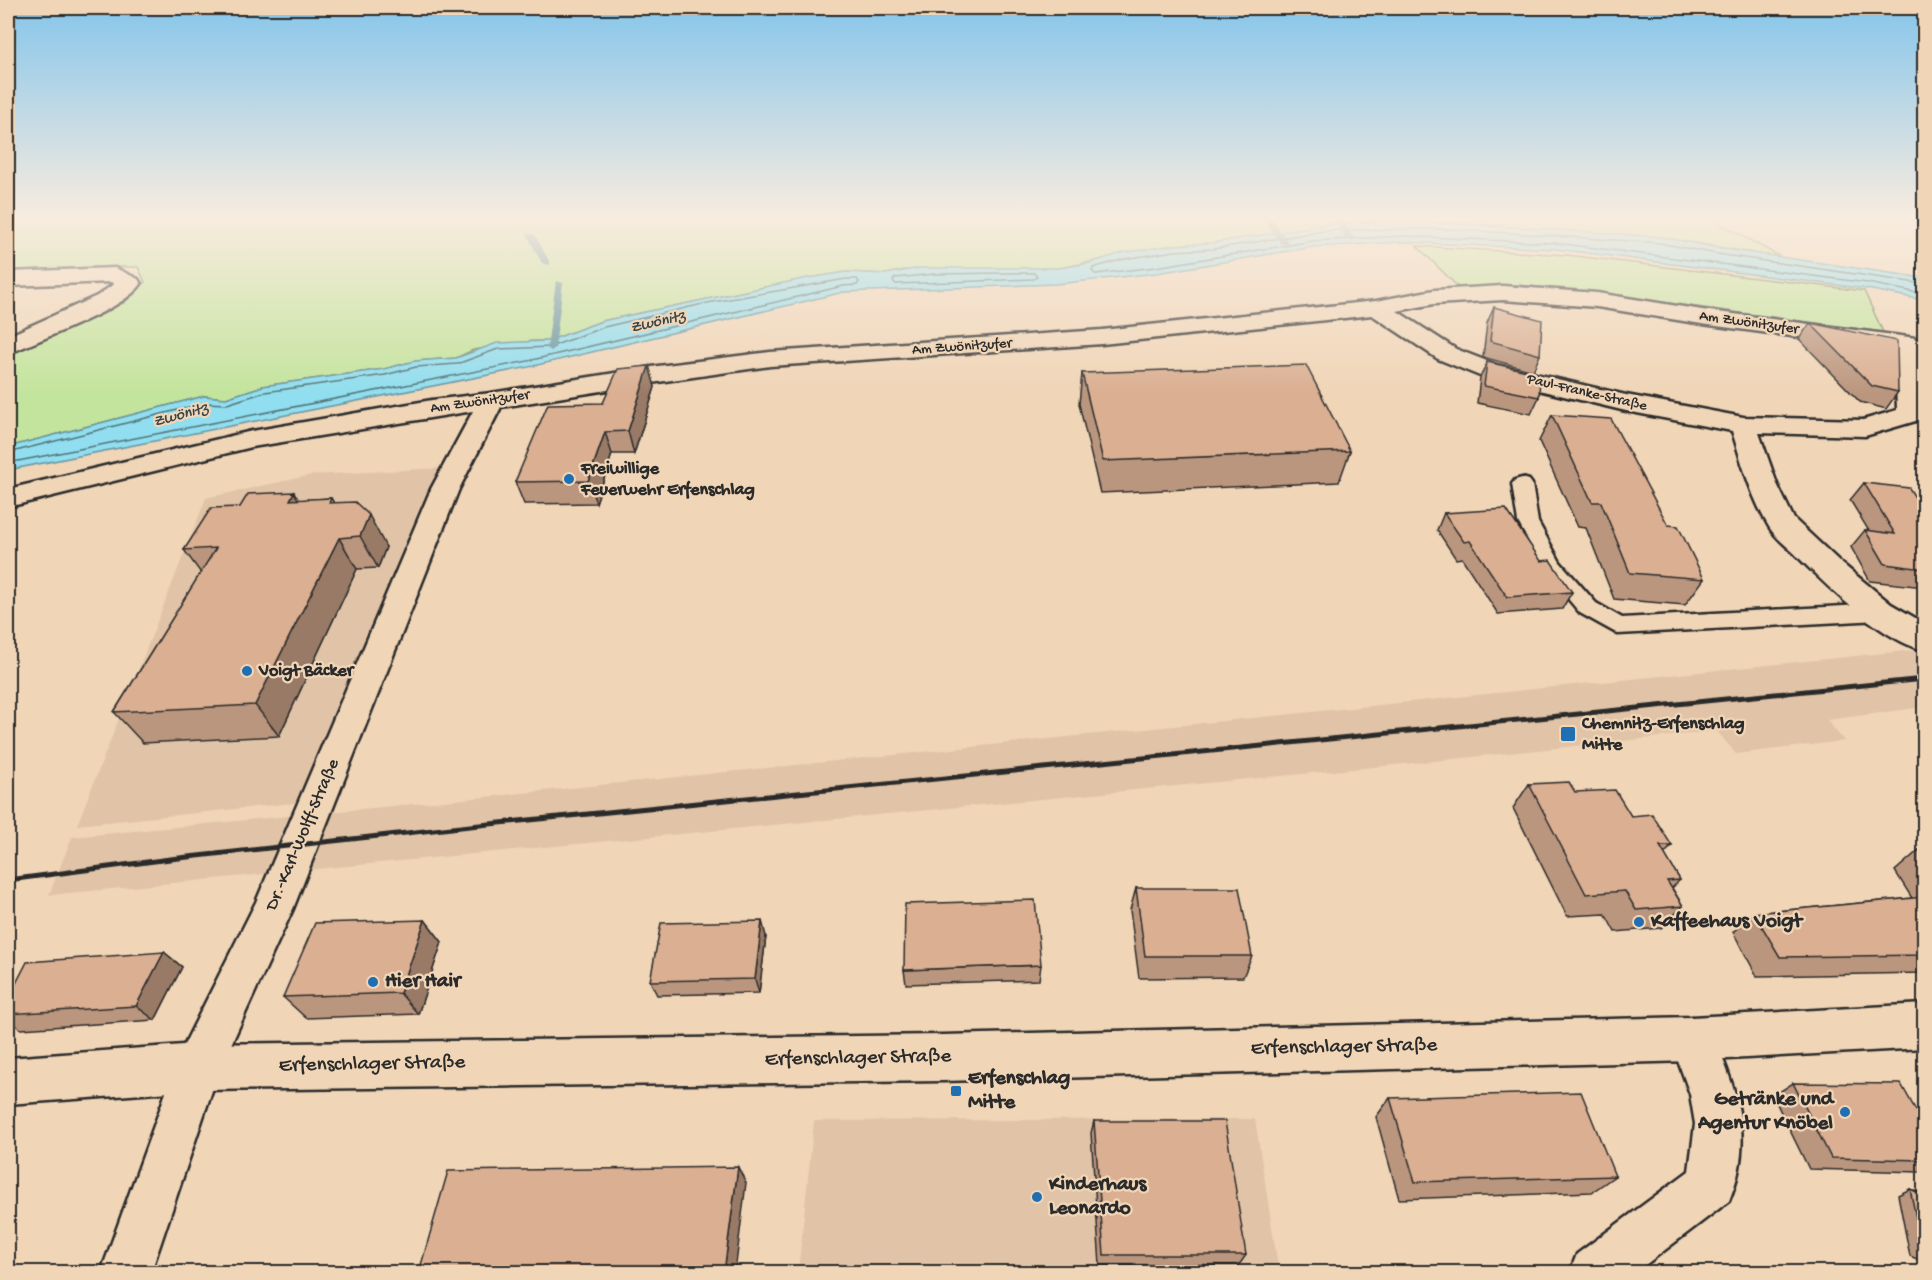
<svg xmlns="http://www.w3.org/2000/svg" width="1932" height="1280" viewBox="0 0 1932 1280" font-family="'Gochi Hand',sans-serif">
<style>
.built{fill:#e1c4a7}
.green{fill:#c3e49d;stroke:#778864;stroke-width:1.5}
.water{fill:#90deef;stroke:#6896a1;stroke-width:1.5}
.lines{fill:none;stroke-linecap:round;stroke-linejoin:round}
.shore{stroke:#537379;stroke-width:1.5}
.stream{fill:#6896a1;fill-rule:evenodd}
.service-casing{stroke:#2b2b2b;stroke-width:5}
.minor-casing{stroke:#2b2b2b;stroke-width:5}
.secondary-casing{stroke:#2b2b2b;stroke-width:5}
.service{fill:#f0d5b7;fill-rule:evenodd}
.minor{fill:#f0d5b7;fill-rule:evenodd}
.secondary{fill:#f0d5b7;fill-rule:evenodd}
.rail{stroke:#2b2b2b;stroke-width:5}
.wall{fill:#bb967e;stroke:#2b2b2b;stroke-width:1.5}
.shaded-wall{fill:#997a66;stroke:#2b2b2b;stroke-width:1.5}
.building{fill:#daaf92;stroke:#2b2b2b;stroke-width:1.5}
.poi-dot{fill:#1f6fb2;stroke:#f0d5b7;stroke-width:2}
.labels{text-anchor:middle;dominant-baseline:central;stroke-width:4.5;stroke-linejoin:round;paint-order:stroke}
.far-street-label{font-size:15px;fill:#2b2b2b;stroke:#f0d5b7}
.far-water-label{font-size:16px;font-style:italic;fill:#3a4648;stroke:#f0d5b7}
.poi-label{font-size:18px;font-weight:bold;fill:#2b2b2b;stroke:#f0d5b7;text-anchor:start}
.street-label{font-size:18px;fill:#2b2b2b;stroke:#f0d5b7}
.near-poi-label{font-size:21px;font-weight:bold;fill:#2b2b2b;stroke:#f0d5b7;text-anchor:start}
.near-street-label{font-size:21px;fill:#2b2b2b;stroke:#f0d5b7}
</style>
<rect width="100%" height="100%" fill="#f0d5b7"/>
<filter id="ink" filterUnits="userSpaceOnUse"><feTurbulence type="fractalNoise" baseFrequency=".0167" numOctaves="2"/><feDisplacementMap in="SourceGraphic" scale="12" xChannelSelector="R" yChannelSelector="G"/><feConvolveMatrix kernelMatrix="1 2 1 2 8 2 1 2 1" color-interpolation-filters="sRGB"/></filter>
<g filter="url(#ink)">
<g class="built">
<polygon points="442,468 295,803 77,825 206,498 312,475"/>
<polygon points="1924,649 1924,707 1827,720 1844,741 1736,754 1717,731 1425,762 49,895 72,837 475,798"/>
<polygon points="1255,1119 1279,1272 798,1272 814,1121"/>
</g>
<g class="green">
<polygon points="8,215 1705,215 1782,258 1661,237 1449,223 1362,222 1330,224 1212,243 1174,245 1060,268 904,270 886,274 846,272 803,279 602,321 548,341 532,341 473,350 456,358 415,361 384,369 263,386 226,398 204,396 8,447 8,353 125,302 145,282 138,267 98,267 8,277"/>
<polygon points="1417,246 1567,255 1864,291 1883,332 1570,290 1517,285 1459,288"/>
</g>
<polygon class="water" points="1362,222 1449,223 1661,237 1718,248 1924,278 1924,300 1867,289 1556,249 1403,242 1313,247 1157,273 1057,284 844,292 529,367 8,470 8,447 204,396 226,398 263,386 384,369 415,361 456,358 497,343 548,341 602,321 803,279 846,272 886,274 920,268 1060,268 1090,263 1122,253 1174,245 1212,243 1330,224"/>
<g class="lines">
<g class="shore">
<polygon points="1003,273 1034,273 1037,277 1034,279 896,284 893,281 895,278 935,274"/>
<polyline points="1924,284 1717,254 1660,243 1449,229 1330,230 1213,249 1175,251 1124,259 1093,268 1092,271 1095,274 1156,267 1313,241 1403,236 1556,243 1868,283 1924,294"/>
<polyline points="8,453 205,403 227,404 265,392 385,375 416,367 457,364 498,349 550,347 604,327 707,303 846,279 857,279 859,282 857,285 843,286 528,361 8,463"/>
</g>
<g class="stream">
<polygon points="1261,215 1269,215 1288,242 1287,244 1281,244"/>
<polygon points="1332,215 1340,215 1353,237 1352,239 1346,239"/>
<polygon points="528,233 535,235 550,263 549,265 542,263 527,235"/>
<polygon points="556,281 563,283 555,348 551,351 547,348"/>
</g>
<defs>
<polygon id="service" points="1522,478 1529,480 1532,484 1538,522 1560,562 1596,603 1622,618 1880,604 1888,606 1891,612 1888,618 1880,620 1618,634 1580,613 1545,571 1518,522 1512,484 1515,480"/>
<g id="minor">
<path d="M115 268 138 279 141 284C124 309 46 337 17 350L8 352V336L97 296 114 284 111 282 8 286V272Z"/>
<path d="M1503 286 1597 293 1702 310 1924 339V353H1920L1923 414 1919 420 1865 436 1759 433 1777 484 1794 519 1840 562 1891 604 1924 623V650C1881 640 1825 584 1793 552 1784 544 1774 536 1768 525 1751 496 1742 463 1732 431L1626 411 1480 376 1438 359 1372 315 1102 344 770 366 658 382 501 407 459 489 293 909 218 1073 151 1272H101L181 1051 256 902 431 489 473 411 252 447 8 507V489L252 431 432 400 491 393 658 366 770 352 1102 330 1376 301 1434 290ZM1503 300 1597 307 1702 324 1895 350 1897 410 1863 420 1743 417 1626 395 1497 365 1456 349 1397 311 1434 304Z"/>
<path d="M1692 1017 1708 1023C1734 1085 1757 1134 1729 1201L1636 1272H1570L1577 1254 1689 1171 1695 1124 1690 1094 1670 1039 1676 1023Z"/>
</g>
<polygon id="secondary" points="1924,1004 1924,1048 1692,1061 943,1081 197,1090 8,1104 8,1058 197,1044 943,1035 1692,1017"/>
</defs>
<use href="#service" class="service-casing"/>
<use href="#minor" class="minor-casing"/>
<use href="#secondary" class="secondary-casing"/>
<use href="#service" class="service"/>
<use href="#minor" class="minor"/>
<use href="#secondary" class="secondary"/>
<polyline class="rail" points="8,880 170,859 470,826 1924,679"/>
</g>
<g class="wall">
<polygon points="1494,307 1540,355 1533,371 1483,357 1487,323"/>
<polygon points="1810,323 1898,392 1886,409 1860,402 1799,339"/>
<polygon points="1487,362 1539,397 1531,414 1477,403 1480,378"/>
<polygon points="649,366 655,387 634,454 612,454 596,503 524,504 515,482 603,403"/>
<polygon points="1082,373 1350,451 1339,482 1100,493 1079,404"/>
<polygon points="1552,415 1668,525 1704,579 1685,605 1614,599 1586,528 1578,527 1539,441"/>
<polygon points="1864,483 1924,511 1924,587 1870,581 1851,547 1865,530 1869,531 1850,500"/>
<polygon points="331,498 334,503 386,547 378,568 357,569 279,736 143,743 114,712 201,573 184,550 240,507 299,500"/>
<polygon points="1444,513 1541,561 1572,592 1562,609 1498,614 1462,558 1456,559 1437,530"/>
<polygon points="1529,784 1631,816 1672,846 1664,854 1680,880 1672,888 1683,906 1661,928 1615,932 1605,914 1567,916 1513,808"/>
<polygon points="1919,850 1924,850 1924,973 1757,976 1733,932 1754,913 1912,898 1895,871"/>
<polygon points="1136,888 1252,956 1243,977 1139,978 1130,910"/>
<polygon points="425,920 442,942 418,1014 306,1018 283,997"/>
<polygon points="766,936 759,993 657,995 650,981"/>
<polygon points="164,952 182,967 155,1020 21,1029 8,1020 8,1014"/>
<polygon points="1041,965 1039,980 906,984 904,970"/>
<polygon points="1793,1083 1924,1125 1924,1170 1921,1172 1809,1169 1773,1096"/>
<polygon points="1390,1098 1615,1176 1592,1192 1399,1199 1376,1117"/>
<polygon points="1094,1121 1246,1255 1239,1265 1100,1265 1091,1133"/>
<polygon points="1910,1189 1924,1195 1924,1262 1910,1256 1898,1195"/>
</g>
<g class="shaded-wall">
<polygon points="649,366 655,387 634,454 628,431"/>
<polygon points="605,432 612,454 596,503 588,481"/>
<polygon points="294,492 313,524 290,500"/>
<polygon points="369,515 386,547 378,568 360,536"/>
<polygon points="339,538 357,569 279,736 255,705"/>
<polygon points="425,920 442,942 418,1014 400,993"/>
<polygon points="762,921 766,936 759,993 755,979"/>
<polygon points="164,952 182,967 155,1020 136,1006"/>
<polygon points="738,1167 746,1183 735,1272 724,1272"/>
</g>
<g class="building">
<polygon points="1494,307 1542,320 1540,355 1490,341"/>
<polygon points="1810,323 1897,341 1898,392 1872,386"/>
<polygon points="1487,362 1540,374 1539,397 1484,386"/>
<polygon points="1306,365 1350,451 1103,461 1082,373"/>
<polygon points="649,366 628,431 605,432 588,481 515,482 548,404 603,403 618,369"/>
<polygon points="1552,415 1611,419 1668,525 1678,526 1704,579 1630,573 1601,502 1592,502"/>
<polygon points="1864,483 1909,488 1924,511 1924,569 1885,564 1865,530 1895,534"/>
<polygon points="294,492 290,500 331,498 329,503 355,502 369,515 360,536 339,538 255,705 114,712 216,548 184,550 211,508 240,507 248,494"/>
<polygon points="1506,509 1541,561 1550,560 1572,592 1507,597 1470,541 1464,542 1444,513"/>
<polygon points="1569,782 1575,792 1615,790 1631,816 1652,814 1672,846 1660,846 1680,880 1667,881 1683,906 1636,910 1625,891 1586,894 1529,784"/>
<polygon points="1919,850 1924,850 1924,858"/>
<polygon points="1136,888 1239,888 1252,956 1145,956"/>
<polygon points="1924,897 1924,955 1780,957 1754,913"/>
<polygon points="1035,900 1041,965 904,970 905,904"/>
<polygon points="425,920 400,993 283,997 315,923"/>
<polygon points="762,921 755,979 650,981 661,923"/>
<polygon points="164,952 136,1006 8,1014 8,999 27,962"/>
<polygon points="1793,1083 1901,1084 1924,1125 1924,1160 1831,1158"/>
<polygon points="1581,1092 1615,1176 1415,1182 1390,1098"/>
<polygon points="1094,1121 1225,1121 1246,1255 1104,1255"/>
<polygon points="738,1167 724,1272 419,1272 448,1171"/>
<polygon points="1910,1189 1924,1195 1924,1252 1923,1251"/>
</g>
</g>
<linearGradient id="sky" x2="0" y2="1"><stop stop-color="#85c5eb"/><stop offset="0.55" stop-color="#f8ecdf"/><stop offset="1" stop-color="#f8ecdf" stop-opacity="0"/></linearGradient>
<rect width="1932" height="394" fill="url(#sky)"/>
<g class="poi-dot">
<circle cx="569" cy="479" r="6"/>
<circle cx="247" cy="671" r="6"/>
<rect x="1560" y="726" width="16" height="16" rx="3"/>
<circle cx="1639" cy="922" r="6"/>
<circle cx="373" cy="982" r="6"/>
<rect x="950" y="1085" width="12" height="12" rx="3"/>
<circle cx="1845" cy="1112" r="6"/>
<circle cx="1037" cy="1197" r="6"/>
</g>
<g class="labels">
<g class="far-street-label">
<text transform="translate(1749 323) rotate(8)">Am Zwönitzufer</text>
<text transform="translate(962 347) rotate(-4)">Am Zwönitzufer</text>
<text transform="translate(1587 393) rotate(13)">Paul-Franke-Straße</text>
<text transform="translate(480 402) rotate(-8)">Am Zwönitzufer</text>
</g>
<g class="far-water-label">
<text transform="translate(658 323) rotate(-13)">Zwönitz</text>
<text transform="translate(181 416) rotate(-15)">Zwönitz</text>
</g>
<g class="poi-label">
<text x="581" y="469">Freiwillige<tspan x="581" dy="21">Feuerwehr Erfenschlag</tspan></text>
<text x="259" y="671">Voigt Bäcker</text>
<text x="1582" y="724">Chemnitz-Erfenschlag<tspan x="1582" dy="21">Mitte</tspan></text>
</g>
<g class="street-label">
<text transform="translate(303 835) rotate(-67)">Dr.-Karl-Wolff-Straße</text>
</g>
<g class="near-poi-label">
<text x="1651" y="922">Kaffeehaus Voigt</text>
<text x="385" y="982">Hier Hair</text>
<text x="968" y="1079">Erfenschlag<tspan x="968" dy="24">Mitte</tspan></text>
<text x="1833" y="1100" text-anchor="end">Getränke und<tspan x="1833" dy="24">Agentur Knöbel</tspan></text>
<text x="1049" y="1185">Kinderhaus<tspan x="1049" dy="24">Leonardo</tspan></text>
</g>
<g class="near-street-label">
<text transform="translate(1344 1048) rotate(-1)">Erfenschlager Straße</text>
<text transform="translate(858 1059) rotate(-1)">Erfenschlager Straße</text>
<text transform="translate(372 1065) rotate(-1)">Erfenschlager Straße</text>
</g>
</g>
<rect width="1932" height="1280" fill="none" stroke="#f0d5b7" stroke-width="30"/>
<rect x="15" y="15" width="1902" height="1250" fill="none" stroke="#2b2b2b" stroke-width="2" filter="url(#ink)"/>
</svg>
